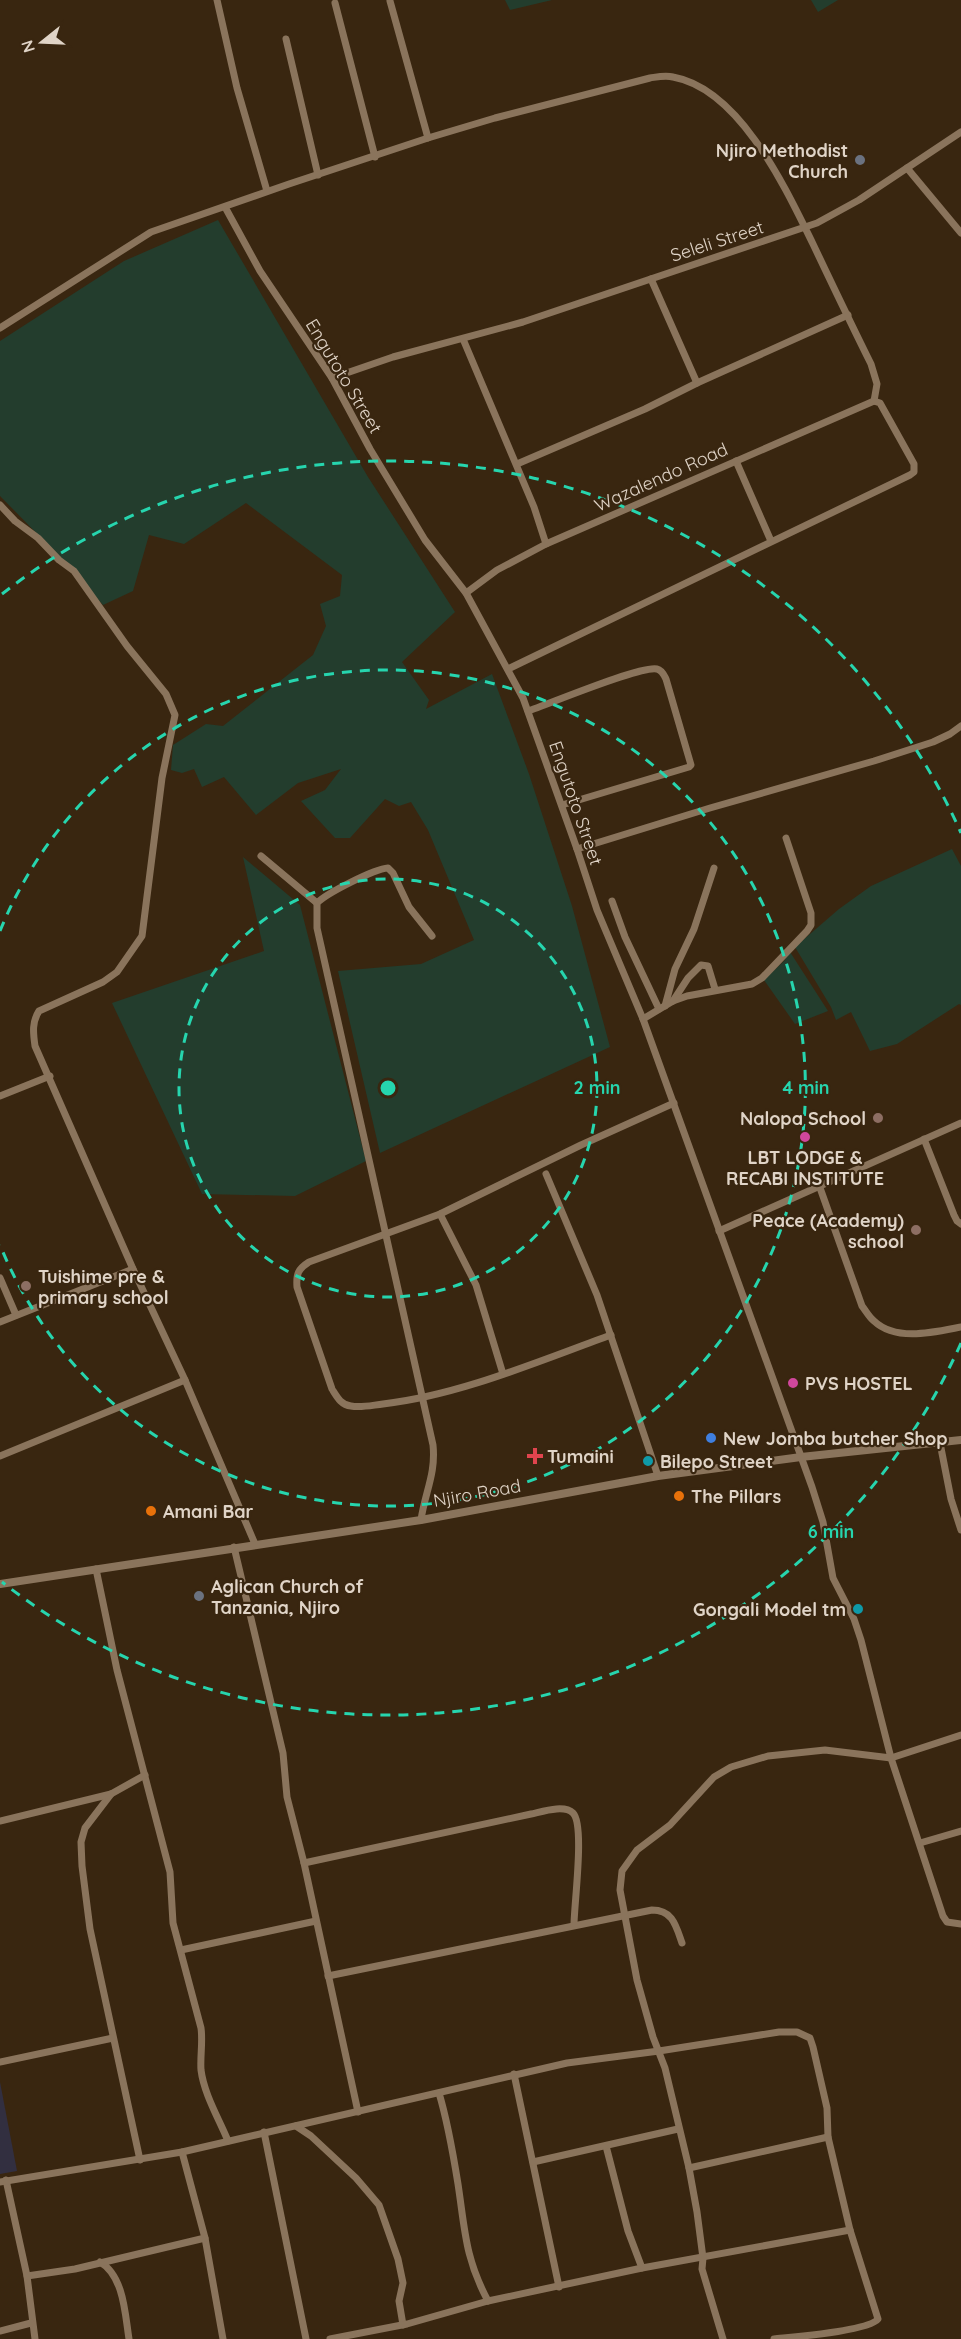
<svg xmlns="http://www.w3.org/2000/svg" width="961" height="2339" viewBox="0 0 961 2339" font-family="Quicksand,sans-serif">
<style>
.education{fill:#322f40}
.green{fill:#233d2d}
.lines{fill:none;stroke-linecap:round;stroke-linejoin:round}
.minor{stroke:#8a745c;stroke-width:7}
.tertiary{stroke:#8a745c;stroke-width:8}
.ring{fill:none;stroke:#26d5ae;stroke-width:3;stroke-dasharray:10 8}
.worship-dot{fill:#6b7280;stroke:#392610;stroke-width:2}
.education-dot{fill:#8d6e63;stroke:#392610;stroke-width:2}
.hotel-dot{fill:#d1479c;stroke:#392610;stroke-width:2}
.shop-dot{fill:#3f7fe0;stroke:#392610;stroke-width:2}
.health-dot{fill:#e0444e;stroke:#392610;stroke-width:2}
.culture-dot{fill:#0f9aa8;stroke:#392610;stroke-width:2}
.food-dot{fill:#e8710a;stroke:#392610;stroke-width:2}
.labels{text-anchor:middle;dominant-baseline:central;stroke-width:4.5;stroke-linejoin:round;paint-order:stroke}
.poi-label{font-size:18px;font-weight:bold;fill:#e0d4c7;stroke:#392610;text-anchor:start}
.street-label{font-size:18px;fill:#e0d4c7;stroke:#392610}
.centre{fill:#26d5ae;stroke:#392610;stroke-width:3}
.ring-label{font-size:18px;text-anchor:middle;font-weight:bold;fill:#26d5ae;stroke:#392610;stroke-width:4.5;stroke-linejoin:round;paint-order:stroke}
</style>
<rect width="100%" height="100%" fill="#392610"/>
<polygon class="education" points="0,2082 17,2171 0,2174"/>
<g class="green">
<polygon points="505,0 552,0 510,10"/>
<polygon points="811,0 838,0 818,12"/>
<polygon points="218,220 368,477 455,612 402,662 429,700 426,709 492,674 529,774 572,906 610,1047 380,1153 338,971 421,964 474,940 428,830 411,802 399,806 385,799 350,838 335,838 301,801 325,790 341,769 298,783 256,815 224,777 202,787 194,769 182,773 171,770 173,745 206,724 223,726 313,655 326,626 320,604 340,596 342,575 246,503 184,544 149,535 133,591 103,605 61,558 0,496 0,341 124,261"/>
<polygon points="952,849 961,866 961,1005 959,1004 897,1044 870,1051 851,1012 836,1020 831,1007 795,947 839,909 871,886"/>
<polygon points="243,857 300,905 366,1161 295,1196 202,1194 112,1003 264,951"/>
<polygon points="790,952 828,1011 795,1024 764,980 784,961"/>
</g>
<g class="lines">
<g class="minor">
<polyline points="217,0 237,88 267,191"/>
<polyline points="390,1 428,138"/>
<polyline points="335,3 375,157"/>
<polyline points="286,39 318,175"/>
<polyline points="907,168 961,233"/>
<polyline points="225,207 260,271 332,378 370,449 425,540 466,593 523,698 577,849 597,910 643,1019 812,1487 823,1522 833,1578 854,1619 861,1640 891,1758 943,1916 947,1922 961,1924"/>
<polyline points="651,279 697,383"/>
<path d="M0 328 151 232 289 184 428 138 495 118 650 78C657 77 665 75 673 77 740 89 786 189 813 244 832 284 851 324 871 364L877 384 874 401"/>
<polyline points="463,339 534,507 546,544"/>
<polyline points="332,378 393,357 523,322 817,223 859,200 961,132"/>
<polyline points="736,461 771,541"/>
<polyline points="517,464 645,409 697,383 848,315"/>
<path d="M0 505 15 521 38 538 59 560 74 571 127 646 166 694 175 715 162 778 142 936 117 972 103 982 39 1011C32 1022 33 1032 35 1046L133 1269 185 1380 255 1544"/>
<polyline points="466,593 497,570 546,544 874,401"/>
<polyline points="508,669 910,475 914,472 914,464 880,403 874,401"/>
<path d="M528 711C549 704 641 665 657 669 662 670 664 675 666 679L691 765 689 767 562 805"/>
<polyline points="577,849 710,808 874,761 933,742 950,734 961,726"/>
<polyline points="261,856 317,903"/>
<polyline points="612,901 625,937 659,1009"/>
<polyline points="673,1001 688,978 701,965 708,966 715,989"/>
<polyline points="665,1006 675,969 694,929 714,868"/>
<polyline points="643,1019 673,1001 687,996 752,984 762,978 807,931 811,925 811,913 786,838"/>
<polyline points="0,1096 50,1076"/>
<polyline points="924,1139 954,1215 957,1221 961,1224"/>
<polyline points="546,1174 597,1295 658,1476"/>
<path d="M819 1185 862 1306C866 1311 869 1317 874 1321 896 1342 935 1332 961 1327"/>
<polyline points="440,1214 476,1285 503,1374"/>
<polyline points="719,1231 961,1123"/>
<polyline points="0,1278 16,1315"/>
<polyline points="0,1322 133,1269"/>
<path d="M611 1335C539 1361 460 1395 383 1404 373 1405 361 1408 351 1406 341 1405 337 1397 332 1389L297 1287C296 1274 298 1269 309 1262L440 1214 581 1145 674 1103"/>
<polyline points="940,1443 951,1499 961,1530"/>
<polyline points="0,1456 185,1380"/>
<path d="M421 1520C425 1492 436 1474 433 1445L317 928V903C327 893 374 869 388 868L393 873 409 907 432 936"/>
<polyline points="234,1547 283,1753 287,1797 304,1863 358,2112"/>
<path d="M96 1569 117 1670 170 1872 173 1923 201 2028C203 2042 200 2056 201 2070 204 2094 219 2119 228 2141"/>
<polyline points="111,1794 85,1828 81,1842 82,1866 90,1929 140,2160"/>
<polyline points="0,1821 111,1794 145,1775"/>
<polyline points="920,1843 961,1831"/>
<path d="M304 1863 531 1814C541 1812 564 1804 573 1813 585 1825 574 1904 574 1925"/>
<polyline points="181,1950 316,1921"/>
<path d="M328 1976 652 1910C673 1910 676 1926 682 1943"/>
<polyline points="0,2062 113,2038"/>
<polyline points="514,2074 559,2287"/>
<path d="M439 2093C448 2123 453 2153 458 2184 465 2230 465 2258 488 2301"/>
<polyline points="296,2126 311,2136 356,2178 379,2205 398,2259 403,2283 399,2301 403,2325"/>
<polyline points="264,2132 306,2339"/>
<polyline points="606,2146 628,2231 642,2268"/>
<polyline points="182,2152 205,2238 223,2339"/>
<polyline points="533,2162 678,2129"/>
<polyline points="689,2168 828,2137"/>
<polyline points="6,2180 27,2276 35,2339"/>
<path d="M0 2182 182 2152 567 2063 659 2051 779 2032H797L810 2038 813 2047 827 2108 828 2137 850 2230 878 2319C869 2331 792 2337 774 2339"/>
<path d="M100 2262C124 2276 125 2314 129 2339"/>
<polyline points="27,2276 75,2269 205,2238"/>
<polyline points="0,2331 31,2323"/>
<polyline points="330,2339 407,2324 488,2301 642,2268 850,2230"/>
<polyline points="723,2339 702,2269 703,2258 697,2212 689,2168 665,2068 653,2037 637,1980 620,1890 622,1871 637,1850 670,1825 714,1777 731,1767 768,1756 825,1750 891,1758 961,1735"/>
</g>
<polyline class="tertiary" points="0,1584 421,1520 658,1476 801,1457 961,1440"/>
</g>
<g class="ring">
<circle cx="388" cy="1088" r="209"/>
<path d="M0 931A418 418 0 1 1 0 1245"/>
<path d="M961 1343A627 627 0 0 1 2 1582M2 594A627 627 0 0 1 961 833"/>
</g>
<g class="worship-dot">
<circle cx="860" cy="160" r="6"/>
<circle cx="199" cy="1596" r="6"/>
</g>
<g class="education-dot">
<circle cx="878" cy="1118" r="6"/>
<circle cx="916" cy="1230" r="6"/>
<circle cx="26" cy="1286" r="6"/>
</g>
<g class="hotel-dot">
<circle cx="805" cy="1137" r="6"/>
<circle cx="793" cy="1383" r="6"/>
</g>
<circle class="shop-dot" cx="711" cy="1438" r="6"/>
<path class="health-dot" d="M532 1447h6v6h6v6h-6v6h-6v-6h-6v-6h6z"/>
<g class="culture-dot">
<circle cx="648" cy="1461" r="6"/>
<circle cx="858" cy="1609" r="6"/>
</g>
<g class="food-dot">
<circle cx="679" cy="1496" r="6"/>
<circle cx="151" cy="1511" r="6"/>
</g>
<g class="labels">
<g class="poi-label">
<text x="848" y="150" text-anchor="end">Njiro Methodist<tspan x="848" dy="21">Church</tspan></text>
<text x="866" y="1118" text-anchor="end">Nalopa School</text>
<text x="805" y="1157" text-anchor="middle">LBT LODGE &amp;<tspan x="805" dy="21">RECABI INSTITUTE</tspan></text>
<text x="904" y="1220" text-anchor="end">Peace (Academy)<tspan x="904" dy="21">school</tspan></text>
<text x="38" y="1276">Tuishime pre &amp;<tspan x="38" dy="21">primary school</tspan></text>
<text x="805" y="1383">PVS HOSTEL</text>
<text x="723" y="1438">New Jomba butcher Shop</text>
<text x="547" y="1456">Tumaini</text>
<text x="660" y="1461">Bilepo Street</text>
<text x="691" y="1496">The Pillars</text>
<text x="163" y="1511">Amani Bar</text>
<text x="211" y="1586">Aglican Church of<tspan x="211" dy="21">Tanzania, Njiro</tspan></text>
<text x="846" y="1609" text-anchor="end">Gongali Model tm</text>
</g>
<g class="street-label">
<text transform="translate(717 241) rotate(-18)">Seleli Street</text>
<text transform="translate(344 376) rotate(59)">Engutoto Street</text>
<text transform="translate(661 477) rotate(-24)">Wazalendo Road</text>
<text transform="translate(576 803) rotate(71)">Engutoto Street</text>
<text transform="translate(477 1493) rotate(-10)">Njiro Road</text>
</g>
</g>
<circle cx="388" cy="1088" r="9" class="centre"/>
<g class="ring-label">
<text x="597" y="1094">2 min</text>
<text x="806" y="1094">4 min</text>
<text x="831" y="1538">6 min</text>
</g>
<g transform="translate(42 42) rotate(252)" stroke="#392610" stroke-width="4.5" paint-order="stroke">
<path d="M0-4.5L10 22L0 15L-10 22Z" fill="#e0d4c7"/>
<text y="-9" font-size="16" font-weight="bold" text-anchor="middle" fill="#e0d4c7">N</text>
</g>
</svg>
